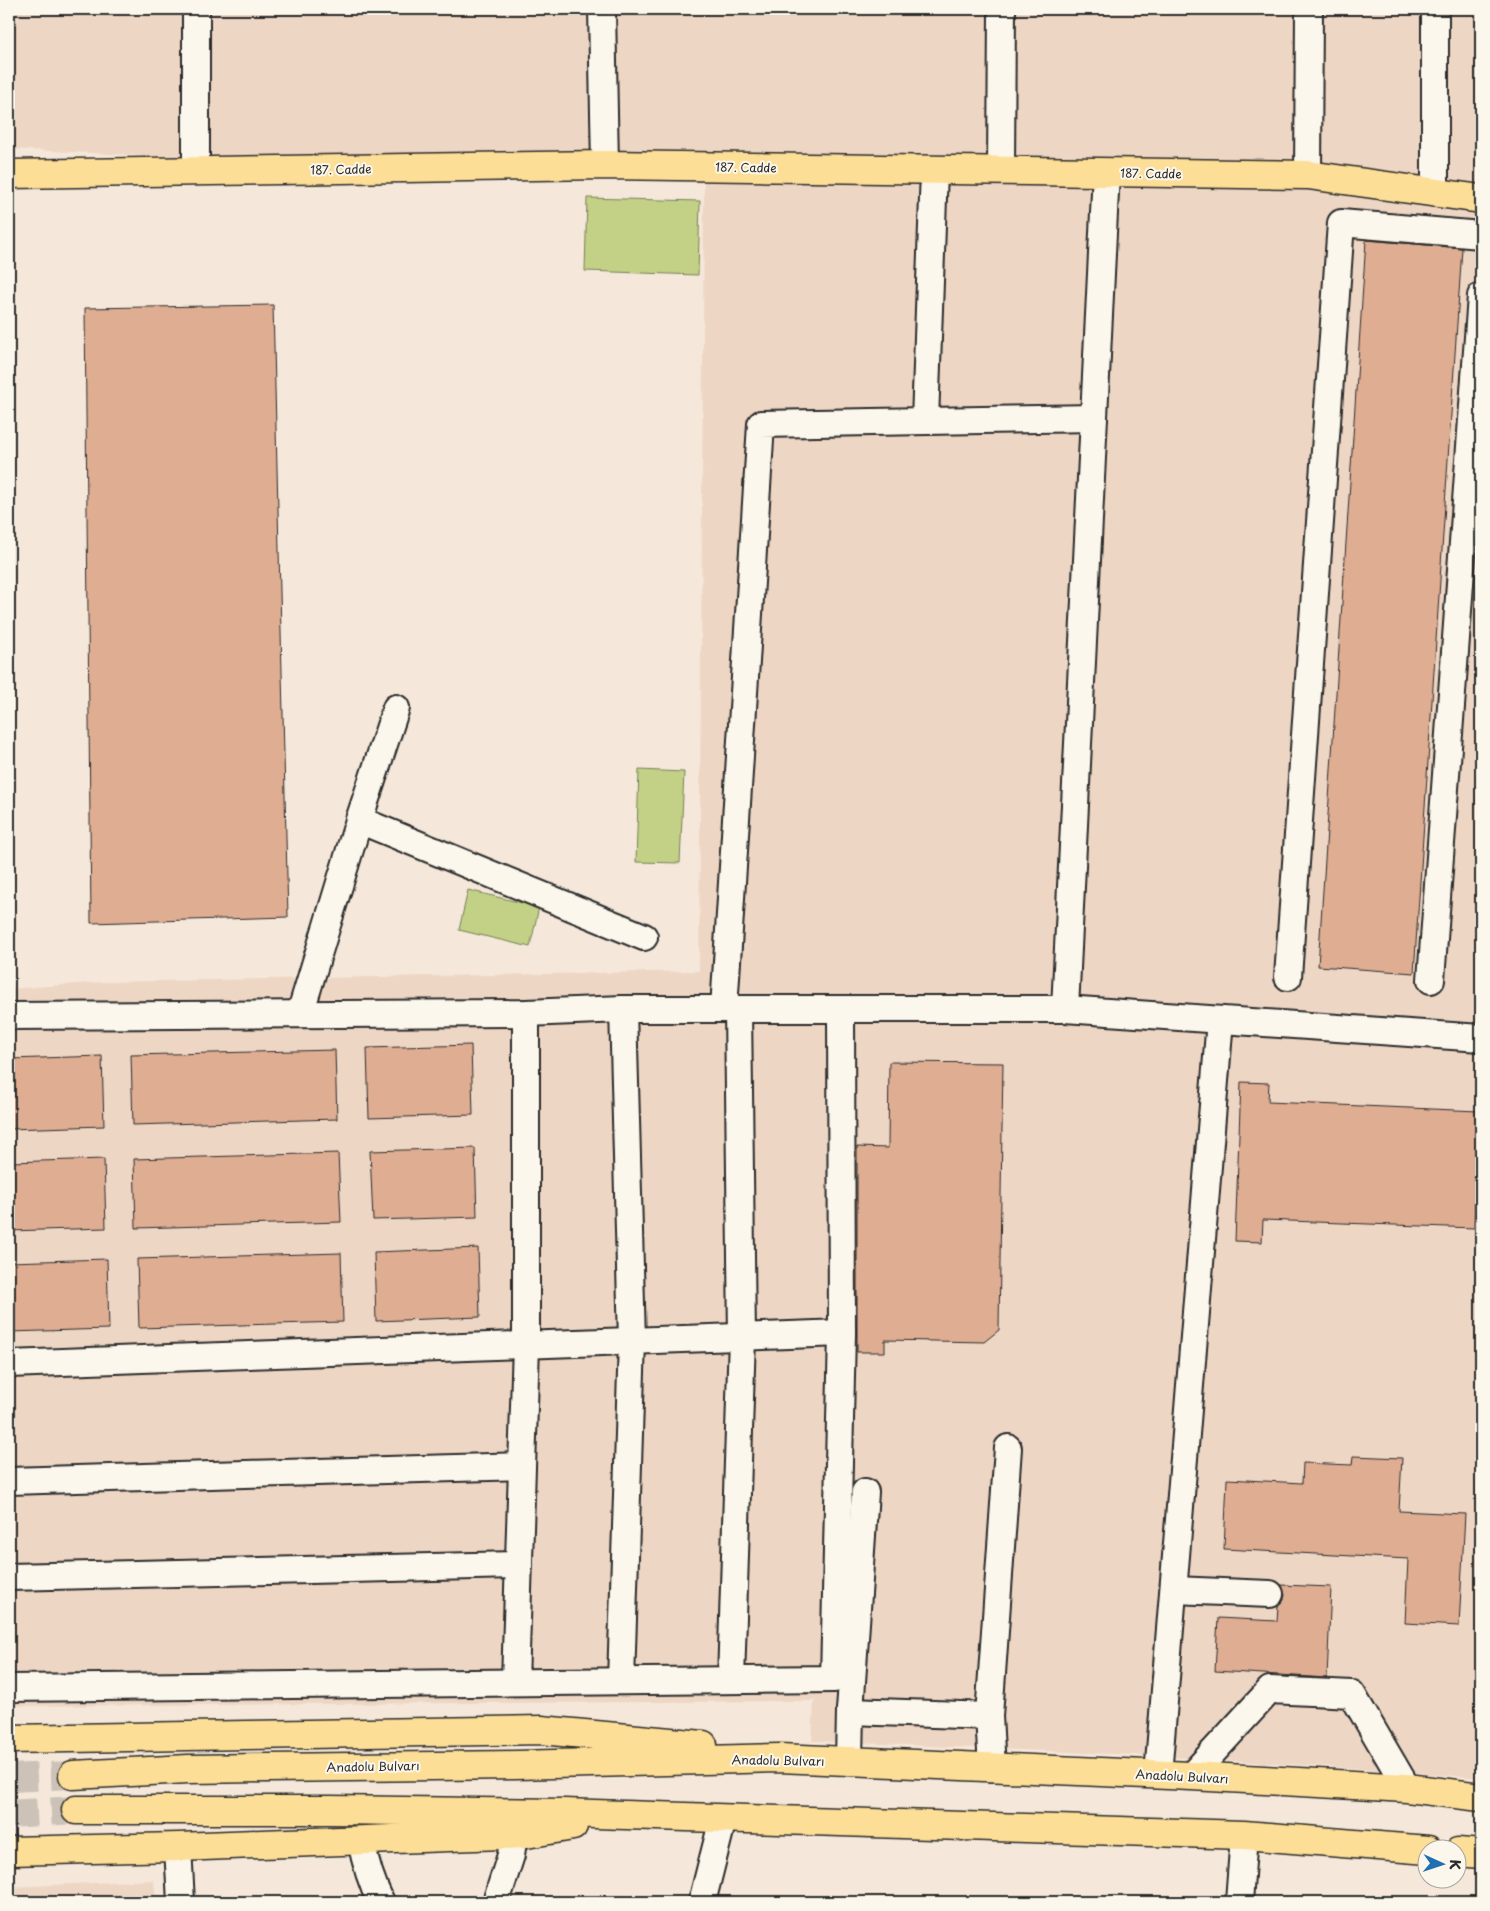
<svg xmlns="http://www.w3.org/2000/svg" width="1490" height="1911" viewBox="0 0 1490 1911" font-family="'Playpen Sans',sans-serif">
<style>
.built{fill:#eed6c4}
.green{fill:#c2d185;stroke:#767e58}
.building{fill:#dfad92;stroke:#2b2b2b}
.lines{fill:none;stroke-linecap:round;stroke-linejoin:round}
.major-tunnel{stroke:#cdc2b7;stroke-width:28;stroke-dasharray:28 14;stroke-linecap:butt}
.minor-casing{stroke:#2b2b2b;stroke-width:30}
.major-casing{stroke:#2b2b2b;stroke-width:31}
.minor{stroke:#fbf7ec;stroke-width:26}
.major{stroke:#fdde96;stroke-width:28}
.labels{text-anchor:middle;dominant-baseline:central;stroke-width:4;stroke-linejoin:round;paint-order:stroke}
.street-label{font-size:12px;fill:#2b2b2b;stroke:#fbf7ec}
</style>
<rect width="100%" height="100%" fill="#f5e8da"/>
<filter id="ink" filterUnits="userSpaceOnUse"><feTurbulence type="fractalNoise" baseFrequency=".02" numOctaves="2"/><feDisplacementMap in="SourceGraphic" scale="10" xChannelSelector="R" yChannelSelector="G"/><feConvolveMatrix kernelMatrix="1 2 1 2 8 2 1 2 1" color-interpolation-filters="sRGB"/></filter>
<g filter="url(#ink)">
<g class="built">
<polygon points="9,9 1481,9 1481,1778 1367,1769 1134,1755 812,1741 814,1701 9,1706 9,989 103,982 699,971 704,183 9,149"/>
<polygon points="154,1880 156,1902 9,1902 9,1887"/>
</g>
<g class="green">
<polygon points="587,198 700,201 698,275 585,271"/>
<polygon points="639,770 684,772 680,863 636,862"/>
<polygon points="468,890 539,907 530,947 459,930"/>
</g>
<g class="building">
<polygon points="1366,240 1462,248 1414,973 1318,966"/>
<polygon points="273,305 288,917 91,923 85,308"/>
<polygon points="471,1045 473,1115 369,1118 367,1048"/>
<polygon points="335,1050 337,1119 133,1125 131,1055"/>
<polygon points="102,1056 104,1126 9,1129 9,1059"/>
<polygon points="889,1062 1003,1063 999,1330 984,1342 885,1340 885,1352 857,1352 857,1147 888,1148"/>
<polygon points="1241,1082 1269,1083 1268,1102 1479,1111 1474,1228 1263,1220 1262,1242 1235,1241"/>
<polygon points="475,1148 477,1217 373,1220 370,1151"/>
<polygon points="338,1153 341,1222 136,1228 134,1159"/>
<polygon points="104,1159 106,1228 9,1231 9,1162"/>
<polygon points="478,1248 480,1317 376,1321 374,1252"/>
<polygon points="341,1253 343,1322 139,1328 137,1259"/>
<polygon points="107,1259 109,1329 9,1332 9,1262"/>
<polygon points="1353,1456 1402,1458 1399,1511 1465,1514 1459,1626 1405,1623 1408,1559 1224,1549 1227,1479 1302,1483 1303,1463 1352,1465"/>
<polygon points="1281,1585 1331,1587 1327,1678 1215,1671 1218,1618 1277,1621 1278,1606 1283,1602 1285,1595"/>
</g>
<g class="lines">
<g class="major-tunnel">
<polyline points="9,1778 73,1775"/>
<polyline points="9,1814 76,1810"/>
</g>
<defs>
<g id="minor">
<polyline points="602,9 605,165"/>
<polyline points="1435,9 1435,193"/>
<polyline points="196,171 196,9"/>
<polyline points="1001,171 1002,9"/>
<polyline points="1308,175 1309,9"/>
<polyline points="925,421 934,170"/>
<polyline points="359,820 644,937"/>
<polyline points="1288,977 1341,223 1481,235"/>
<polyline points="1431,980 1481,296"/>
<polyline points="724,1009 761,424 1094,418"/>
<polyline points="1065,1009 1106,172"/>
<polyline points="300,1014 359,820 396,708"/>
<polyline points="9,1016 526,1013 623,1009 1065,1009 1481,1038"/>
<polyline points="9,1364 842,1333"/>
<polyline points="9,1481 522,1466"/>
<polyline points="9,1577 519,1565"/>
<polyline points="1174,1590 1270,1594"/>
<polyline points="731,1680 742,1337 738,1009"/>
<polyline points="621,1681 632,1341 623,1009"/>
<polyline points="515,1682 526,1345 526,1013"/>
<polyline points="9,1688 834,1679 842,1333 841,1009"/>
<polyline points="850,1711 989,1716"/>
<polyline points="849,1761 850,1711 865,1492"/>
<polyline points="992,1768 989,1716 1008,1448"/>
<polyline points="1158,1775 1220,1020"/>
<polyline points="1191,1776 1270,1690 1352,1694 1407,1788"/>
<path d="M361 1840C365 1862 371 1882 381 1902"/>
<polyline points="178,1847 181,1902"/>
<polyline points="496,1902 511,1855 514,1834"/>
<polyline points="702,1902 723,1819"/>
<polyline points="1239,1902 1244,1835"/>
</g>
<g id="major">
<polyline points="9,174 605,165 1308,175 1481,199"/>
<polyline points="9,1739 541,1730 703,1745"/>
<polyline points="73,1775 188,1769 516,1765 779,1758 1191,1776 1407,1788 1481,1797"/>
<polyline points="76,1810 331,1810 564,1813 1244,1835 1428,1850"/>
<polyline points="9,1851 178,1847 526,1834 573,1826"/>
<polyline points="1458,1852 1481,1854"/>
</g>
</defs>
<use href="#minor" class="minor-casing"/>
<use href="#major" class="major-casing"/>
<use href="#minor" class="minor"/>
<use href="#major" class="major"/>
</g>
</g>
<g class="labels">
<g class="street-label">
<text transform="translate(746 167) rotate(1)">187. Cadde</text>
<text transform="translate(341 169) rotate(-1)">187. Cadde</text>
<text transform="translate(1151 173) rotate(1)">187. Cadde</text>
<text transform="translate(778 1760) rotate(1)">Anadolu Bulvarı</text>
<text transform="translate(373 1766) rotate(-1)">Anadolu Bulvarı</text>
<text transform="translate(1182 1776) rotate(3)">Anadolu Bulvarı</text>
</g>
</g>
<rect width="1490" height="1911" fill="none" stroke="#fbf7ec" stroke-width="30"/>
<rect x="15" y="15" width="1460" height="1881" fill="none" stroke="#2b2b2b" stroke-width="2" filter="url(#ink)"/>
<g transform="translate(1442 1864) rotate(93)"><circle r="24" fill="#fbf7ec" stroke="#a8a59f"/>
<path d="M0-4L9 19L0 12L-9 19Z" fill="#1f6fb2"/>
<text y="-8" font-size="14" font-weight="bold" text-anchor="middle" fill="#2b2b2b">K</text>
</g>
</svg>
